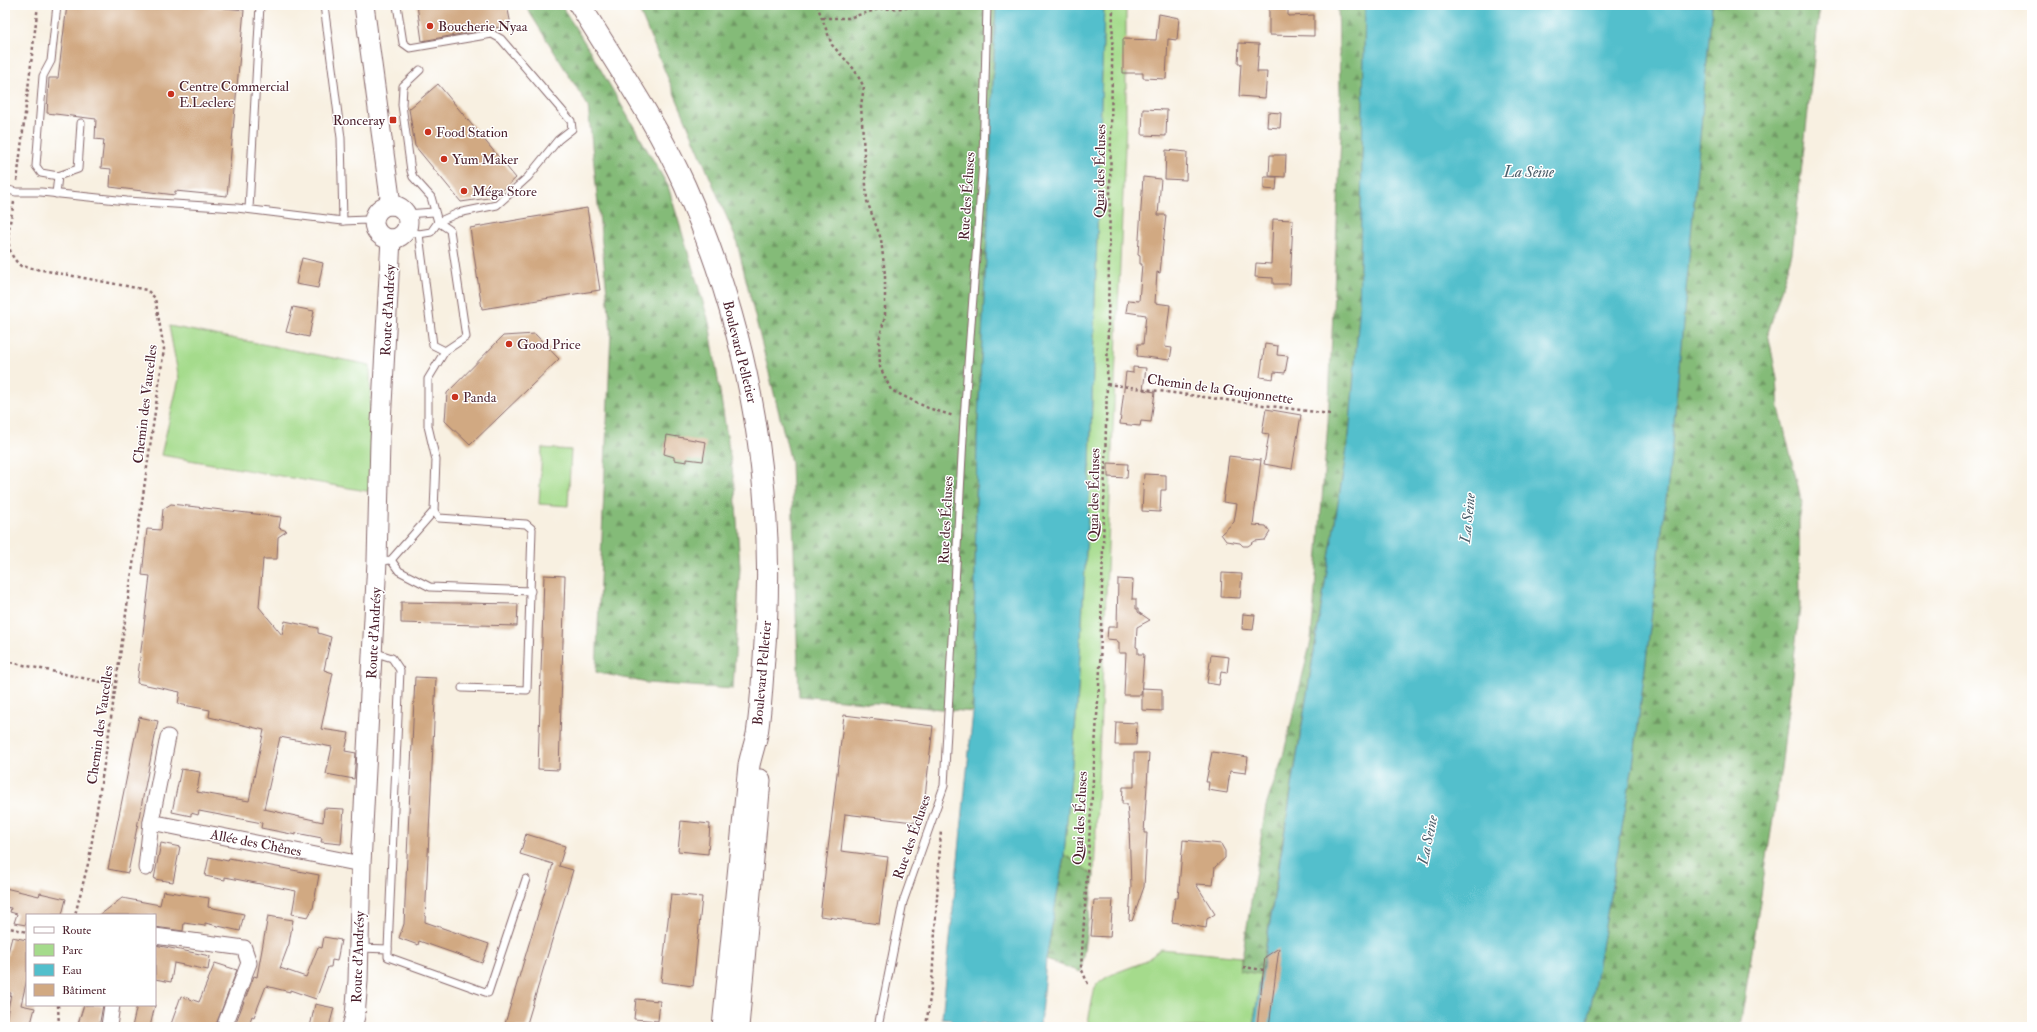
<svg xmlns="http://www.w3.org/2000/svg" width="2037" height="1032" viewBox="0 0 2037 1032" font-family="'IM FELL Double Pica',serif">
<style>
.green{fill:#a5db8c;stroke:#787d5c}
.forest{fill:url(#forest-firs);stroke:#676d52}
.water{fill:#52bfcc;stroke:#4e6f7c}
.building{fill:#d1a982}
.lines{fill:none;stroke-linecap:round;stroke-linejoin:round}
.service-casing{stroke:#87686b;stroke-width:9}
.minor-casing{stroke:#87686b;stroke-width:17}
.tertiary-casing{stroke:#87686b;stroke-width:21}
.secondary-casing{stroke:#87686b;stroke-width:23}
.path{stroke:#87686b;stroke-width:2.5;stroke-dasharray:3 3;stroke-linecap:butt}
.service{stroke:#fff;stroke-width:7}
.minor{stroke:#fff;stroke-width:15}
.tertiary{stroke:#fff;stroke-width:19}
.secondary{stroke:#fff;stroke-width:21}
.poi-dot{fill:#c8321e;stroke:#fff;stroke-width:1.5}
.labels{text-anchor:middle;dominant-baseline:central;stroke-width:3;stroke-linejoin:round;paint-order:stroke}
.poi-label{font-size:14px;fill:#4a1f2b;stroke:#fff;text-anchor:start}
.street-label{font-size:14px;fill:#4a1f2b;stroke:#fff}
.water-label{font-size:15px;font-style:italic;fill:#4d5f6b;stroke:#fff}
</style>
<defs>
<pattern id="forest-firs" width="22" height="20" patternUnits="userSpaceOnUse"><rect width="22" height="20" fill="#84bb78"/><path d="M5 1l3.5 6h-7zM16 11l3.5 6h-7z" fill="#6e9763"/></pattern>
</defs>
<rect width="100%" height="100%" fill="#fff"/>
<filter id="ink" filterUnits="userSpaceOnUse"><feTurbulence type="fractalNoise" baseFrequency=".025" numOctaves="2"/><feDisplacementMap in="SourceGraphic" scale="8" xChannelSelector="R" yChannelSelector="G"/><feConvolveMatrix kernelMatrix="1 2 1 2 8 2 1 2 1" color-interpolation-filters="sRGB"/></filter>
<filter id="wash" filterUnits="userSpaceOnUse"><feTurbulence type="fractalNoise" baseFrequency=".012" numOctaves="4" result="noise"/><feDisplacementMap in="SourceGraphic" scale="16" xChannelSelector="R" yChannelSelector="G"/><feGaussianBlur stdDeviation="0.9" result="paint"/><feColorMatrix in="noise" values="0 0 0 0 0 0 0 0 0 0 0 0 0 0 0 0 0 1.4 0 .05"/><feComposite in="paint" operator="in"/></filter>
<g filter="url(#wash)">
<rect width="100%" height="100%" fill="#f8f0e1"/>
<g class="green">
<polygon points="1104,5 1126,5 1126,122 1094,876 1076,862 1064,855 1077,707 1089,498"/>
<polygon points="169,326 370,365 372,492 161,455 179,379"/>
<polygon points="542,448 571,450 568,506 539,504"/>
<polygon points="1161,949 1242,957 1240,971 1261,974 1253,1027 1087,1027 1094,991 1097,984 1110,975 1144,962"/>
</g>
<g class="forest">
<polygon points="525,5 561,5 590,51 668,186 709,322 735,488 740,568 733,689 647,683 596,672 611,332 588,106"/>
<polygon points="637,5 996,5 988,219 977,440 973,712 799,696 791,462 736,239"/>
<polygon points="1338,5 1365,5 1359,315 1349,436 1261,974 1240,971 1266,806 1282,760 1311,641 1328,422 1341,136"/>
<polygon points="1712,5 1820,5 1792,253 1768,333 1777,379 1779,408 1802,503 1799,522 1800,607 1781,769 1740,1027 1587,1027 1633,765 1670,466"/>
<polygon points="1064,855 1076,862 1094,876 1081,972 1046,960"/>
</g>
<g class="water">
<polygon points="996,5 1104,5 1089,498 1077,707 1064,855 1046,960 1040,1025 1030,1027 1000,1027 1000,1025 980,1023 979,1027 951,1027 952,1019 942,1018 973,712 977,440 988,219"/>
<polygon points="1365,5 1712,5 1670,466 1633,765 1587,1027 1253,1027 1349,436 1359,315"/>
</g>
<g id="blocks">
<g class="building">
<polygon points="67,5 196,5 244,10 227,196 175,191 175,195 110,187 111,169 101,168 104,140 95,139 96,119 47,113 49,78 58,78"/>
<polygon points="417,5 507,5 511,25 422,41"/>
<polygon points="1269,7 1288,8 1288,16 1314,15 1314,36 1269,35"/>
<polygon points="1159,14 1179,18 1177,40 1168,39 1166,79 1143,78 1143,73 1123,73 1123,39 1156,40"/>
<polygon points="1239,43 1259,44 1257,72 1267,72 1265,98 1239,96 1241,64 1238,64"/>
<polygon points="438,84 516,178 495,197 461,202 415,146 409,109"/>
<polygon points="1143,109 1167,110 1166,136 1142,135"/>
<polygon points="1268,112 1281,113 1280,128 1267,127"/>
<polygon points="1166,150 1187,152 1186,180 1165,179"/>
<polygon points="1270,155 1286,155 1285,177 1269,176"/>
<polygon points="1143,177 1161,179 1158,215 1166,215 1160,273 1157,272 1155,303 1170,305 1165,347 1172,348 1170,360 1137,356 1138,344 1143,344 1146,315 1126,312 1128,300 1139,301 1142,264 1140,264 1140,256 1138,255"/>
<polygon points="1264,177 1277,177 1276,190 1264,189"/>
<polygon points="587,208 600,290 482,309 470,228"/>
<polygon points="1273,219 1293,220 1290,284 1273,284 1273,278 1255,277 1256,263 1271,264"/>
<polygon points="302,258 323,263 318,288 296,284"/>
<polygon points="293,307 314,311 309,337 286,332"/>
<polygon points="535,334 559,359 470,445 445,421 447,393 503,336"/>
<polygon points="1265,344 1278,346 1277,355 1288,356 1285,373 1274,372 1273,379 1260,377"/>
<polygon points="1133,367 1146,368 1143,390 1155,392 1151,422 1141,421 1140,426 1120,424 1126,372 1133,373"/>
<polygon points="1266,409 1301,415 1292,469 1264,464 1269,434 1262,433"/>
<polygon points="667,435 706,442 703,461 687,459 687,462 674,460 674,457 664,454"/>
<polygon points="1229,456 1261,460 1253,525 1266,526 1270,532 1265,540 1255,541 1248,546 1243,546 1240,543 1226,541 1221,534 1234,522 1237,504 1223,502"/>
<polygon points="1108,463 1128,464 1127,478 1108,477"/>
<polygon points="1144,474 1166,475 1166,490 1161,490 1160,512 1142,511"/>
<polygon points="171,504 281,517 279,528 287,531 278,537 277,559 263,559 259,607 282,635 285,621 318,628 318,633 331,637 324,670 333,673 321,729 349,733 345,751 356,753 354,779 326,774 332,747 280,737 264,809 323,822 324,808 344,809 341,844 321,842 322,838 296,833 296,835 261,828 262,823 199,811 198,815 191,813 191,816 172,812 181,769 200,772 197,792 249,801 264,730 209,717 210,710 178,704 180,692 137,683 150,576 142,575 147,529 161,530 163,509"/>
<polygon points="1222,573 1242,574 1240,598 1221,597"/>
<polygon points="544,575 565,576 559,770 538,769"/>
<polygon points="1118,579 1133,580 1132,599 1136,599 1136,609 1138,609 1138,612 1150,620 1137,627 1136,647 1138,648 1138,654 1144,654 1141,695 1124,695 1126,653 1119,653 1119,642 1117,642 1117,640 1107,639 1108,627 1117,627"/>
<polygon points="401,602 518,604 517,626 401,623"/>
<polygon points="1243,614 1255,615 1253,630 1242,629"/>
<polygon points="1211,655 1229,657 1227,673 1221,672 1219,685 1207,683"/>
<polygon points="415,677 436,678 425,922 489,944 482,963 419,941 418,945 399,938 404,924"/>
<polygon points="1142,688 1162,689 1162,711 1142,710"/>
<polygon points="844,715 933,726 922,823 845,814 841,851 888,857 879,924 820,916"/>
<polygon points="139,717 158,721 128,873 108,869"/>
<polygon points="1116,722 1137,723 1136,745 1115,745"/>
<polygon points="1212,752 1248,757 1246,773 1230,771 1227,793 1208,790 1209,782 1206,782"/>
<polygon points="1134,753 1149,753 1144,833 1147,833 1144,887 1132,921 1129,920 1131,887 1129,825 1127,804 1122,804 1123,787 1134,787"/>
<polygon points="681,821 710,824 708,854 678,851"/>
<polygon points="526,834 565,846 559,866 573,870 526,1027 504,1027 553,864 520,854"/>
<polygon points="1183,840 1221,844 1225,851 1225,858 1215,867 1213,885 1196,884 1215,914 1207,919 1206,928 1172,922 1175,898 1178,898"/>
<polygon points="161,843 180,847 173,882 154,879"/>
<polygon points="209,857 228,861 229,858 319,875 313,908 308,917 292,914 296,891 225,877 225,880 205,876"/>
<polygon points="5,888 39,896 40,893 66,899 62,915 27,915 26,925 14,923 17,914 10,912 11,908 5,907"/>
<polygon points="163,891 209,898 208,907 244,914 240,931 205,923 205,926 184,923 183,931 155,927 155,915 100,915 122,898 160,905"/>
<polygon points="671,894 702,897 693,986 661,982"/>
<polygon points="1094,900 1113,900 1110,937 1091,936"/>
<polygon points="268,916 293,920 289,944 280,968 306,977 318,947 322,948 324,937 341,940 337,961 332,960 331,967 328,967 316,999 290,990 290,992 266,986 254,1017 252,1016 248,1027 234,1027 254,976 257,977"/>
<polygon points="12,937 27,940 27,979 21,1005 35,1008 30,1027 5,1027 11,993 5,992 5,964"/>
<polygon points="155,945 210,956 208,970 174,963 171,982 155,979"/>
<polygon points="1279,948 1269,1027 1257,1027 1265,957"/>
<polygon points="215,963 237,970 215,1027 195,1027 185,1024 184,1027 170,1027 181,996 199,1002"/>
<polygon points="636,999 660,1001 658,1021 634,1019"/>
<polygon points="315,1004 334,1008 329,1027 310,1027"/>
<polygon points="84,1005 103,1005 99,1027 77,1027"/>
<polygon points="137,1005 155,1005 150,1027 132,1027"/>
</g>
</g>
</g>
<g filter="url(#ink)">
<use href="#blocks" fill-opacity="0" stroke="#87686b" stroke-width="1"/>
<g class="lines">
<defs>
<g id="service">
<polyline points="57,5 51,61 43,76 36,166 41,173 58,176"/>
<polyline points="324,5 341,138 343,221"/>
<polyline points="397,5 403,43 410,48 492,34 501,39 571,121 572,129 558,140 528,177 497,205 458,213 438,222 431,232 419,234 406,231"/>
<polyline points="5,189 16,192 41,192 127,201 237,208 343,221 367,220 374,222"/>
<polyline points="56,194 58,176 78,169 81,123"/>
<polyline points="249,209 260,5"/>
<polyline points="406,214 434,212"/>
<polyline points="419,234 433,345 445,351"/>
<polyline points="434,511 439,518 526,524 532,529 527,690 462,688"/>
<polyline points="391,560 399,571 430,587 531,591"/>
<polyline points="377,561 391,560 434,511 436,460 428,426 428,379 445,351 466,337 450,230 438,222 431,197 413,177 411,171 402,105 403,86 420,70"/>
<polyline points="373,652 392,658 400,670 388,949"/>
<polyline points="360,948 388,949 388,957 488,993 526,879"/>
<polyline points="878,1027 903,902 944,786 964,419 983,161 987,5"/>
</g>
<g id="minor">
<polyline points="168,737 151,822 361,864"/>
<polyline points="146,868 151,822"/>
<polyline points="155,936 244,948 249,963 224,1027"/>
<polyline points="109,1026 112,1005"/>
</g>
<g id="tertiary">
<polyline points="364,5 391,205"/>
<circle cx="391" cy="222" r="17"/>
<polyline points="352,1027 355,1016 358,981 361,864 377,561 380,441 391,239"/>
</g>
<g id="secondary">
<path d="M580 5C616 64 657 123 685 186 751 335 778 496 764 658 762 683 761 709 757 734 755 744 751 755 749 765L723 1027"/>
<polyline points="738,1027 760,780"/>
</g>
</defs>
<use href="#service" class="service-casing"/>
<use href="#minor" class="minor-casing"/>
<use href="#tertiary" class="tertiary-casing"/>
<use href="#secondary" class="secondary-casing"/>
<g class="path">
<polyline points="817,5 832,45 854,69 864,87 861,105 867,201 881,239 885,275 885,316 879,340 880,367 891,390 928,408 954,416"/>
<polyline points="822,18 848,18 879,9 976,5"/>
<polyline points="17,181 38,5"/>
<path d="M14 202C10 225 1 250 21 266L147 290 155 298 164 349 108 739 89 860 75 915"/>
<polyline points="1107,384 1330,414"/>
<polyline points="5,661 115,685"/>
<polyline points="5,927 27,932"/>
<polyline points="5,933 6,927"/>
<polyline points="1243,967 1264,970"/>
<polyline points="1088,984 1081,968 1100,669 1107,384 1113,5"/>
<polyline points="58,1005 59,1027"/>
<polyline points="926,1027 932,982 941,830"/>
</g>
<use href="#service" class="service"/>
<use href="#minor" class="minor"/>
<use href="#tertiary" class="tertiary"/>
<use href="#secondary" class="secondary"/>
</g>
</g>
<g class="poi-dot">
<circle cx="430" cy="26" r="4"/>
<circle cx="171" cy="94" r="4"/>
<rect x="389" y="116" width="8" height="8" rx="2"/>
<circle cx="428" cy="132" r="4"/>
<circle cx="444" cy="159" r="4"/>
<circle cx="464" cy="191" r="4"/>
<circle cx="509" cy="344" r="4"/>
<circle cx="455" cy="397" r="4"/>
</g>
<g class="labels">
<g class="poi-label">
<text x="438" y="26">Boucherie Nyaa</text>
<text x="179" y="86">Centre Commercial<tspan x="179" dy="16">E.Leclerc</tspan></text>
<text x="385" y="120" text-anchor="end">Ronceray</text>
<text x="436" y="132">Food Station</text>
<text x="452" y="159">Yum Maker</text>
<text x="472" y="191">Méga Store</text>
<text x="517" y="344">Good Price</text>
<text x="463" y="397">Panda</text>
</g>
<g class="street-label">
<text transform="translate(1100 171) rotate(-89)">Quai des Écluses</text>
<text transform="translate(967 196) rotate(-86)">Rue des Écluses</text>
<text transform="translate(388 310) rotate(-87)">Route d'Andrésy</text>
<text transform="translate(740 352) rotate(76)">Boulevard Pelletier</text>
<text transform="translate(1220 389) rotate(8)">Chemin de la Goujonnette</text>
<text transform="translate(145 404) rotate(-83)">Chemin des Vaucelles</text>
<text transform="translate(1094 495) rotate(-89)">Quai des Écluses</text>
<text transform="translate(946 520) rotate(-87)">Rue des Écluses</text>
<text transform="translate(374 633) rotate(-87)">Route d'Andrésy</text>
<text transform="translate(762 673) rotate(-85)">Boulevard Pelletier</text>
<text transform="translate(100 725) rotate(-82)">Chemin des Vaucelles</text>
<text transform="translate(1080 818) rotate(-87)">Quai des Écluses</text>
<text transform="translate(912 837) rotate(-71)">Rue des Écluses</text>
<text transform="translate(256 843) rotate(11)">Allée des Chênes</text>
<text transform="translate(358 957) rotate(-88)">Route d'Andrésy</text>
</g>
<g class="water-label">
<text x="1529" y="172">La Seine</text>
<text transform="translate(1468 518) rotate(-84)">La Seine</text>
<text transform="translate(1428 840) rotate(-78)">La Seine</text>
</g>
</g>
<rect width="2037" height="1032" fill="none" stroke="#fff" stroke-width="20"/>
<rect x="26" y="914" width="130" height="92" fill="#ffffff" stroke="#b7a5aa"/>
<rect x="34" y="927" width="20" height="6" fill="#ffffff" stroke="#b7a5aa"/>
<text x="62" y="934" font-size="12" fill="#4a1f2b">Route</text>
<rect x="34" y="944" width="20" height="12" fill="#a5db8c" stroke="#b7a5aa"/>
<text x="62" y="954" font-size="12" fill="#4a1f2b">Parc</text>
<rect x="34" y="964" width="20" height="12" fill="#52bfcc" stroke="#b7a5aa"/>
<text x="62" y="974" font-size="12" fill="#4a1f2b">Eau</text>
<rect x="34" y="984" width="20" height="12" fill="#d1a982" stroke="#b7a5aa"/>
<text x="62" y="994" font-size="12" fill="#4a1f2b">Bâtiment</text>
</svg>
